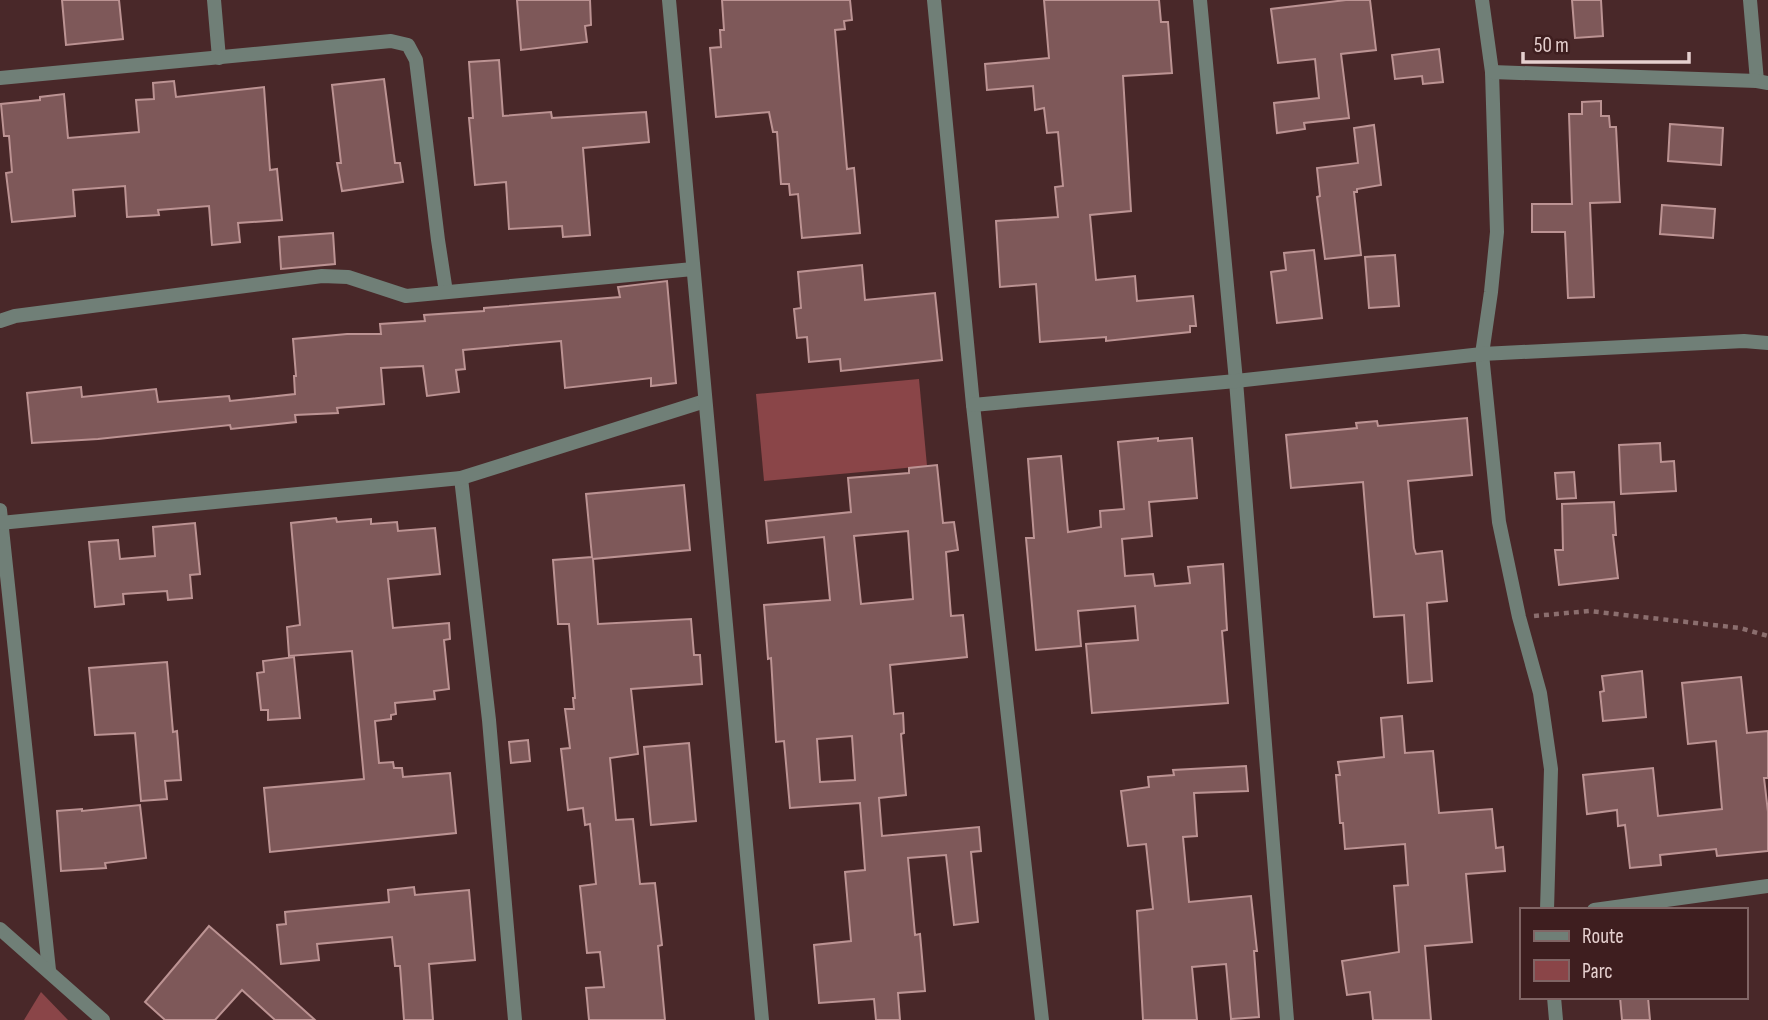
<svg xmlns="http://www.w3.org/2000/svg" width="1768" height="1020" viewBox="0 0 1768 1020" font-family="'Sofia Sans Condensed',sans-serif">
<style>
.green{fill:#8a4548}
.building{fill:#7e5859;stroke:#bc9393;stroke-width:2;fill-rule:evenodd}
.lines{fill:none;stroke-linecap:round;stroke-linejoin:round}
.path{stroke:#8b6e6e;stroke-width:4.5;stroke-dasharray:5 5;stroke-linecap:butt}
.minor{stroke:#707f77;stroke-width:14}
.tertiary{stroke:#707f77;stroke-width:14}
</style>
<rect width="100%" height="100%" fill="#492829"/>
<g class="green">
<polygon points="919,379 927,466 764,481 756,394"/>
<polygon points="41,992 68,1020 24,1020"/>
</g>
<g class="building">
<polygon points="62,0 119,0 123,39 66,45"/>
<polygon points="517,0 590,0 591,25 585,26 587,42 521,50"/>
<polygon points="722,0 850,0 852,20 844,21 845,29 835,30 847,169 854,168 860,233 802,238 798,194 790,195 789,184 781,184 777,132 773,132 769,112 716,117 710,48 721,47 720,30 724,30"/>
<polygon points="1044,0 1159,0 1161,22 1168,22 1172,73 1123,76 1131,211 1090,215 1096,280 1135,276 1137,301 1193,296 1196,326 1190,326 1190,332 1106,341 1106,337 1040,342 1036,284 1000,287 996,221 1058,217 1055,187 1063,186 1058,132 1047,133 1044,108 1035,110 1033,86 987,90 985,64 1049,58"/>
<polygon points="1346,0 1370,0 1376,50 1341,54 1349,118 1304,123 1305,129 1277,133 1274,103 1319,98 1315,59 1278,63 1271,9"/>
<polygon points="1572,0 1601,0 1603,36 1575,38"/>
<polygon points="1439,49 1443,82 1423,84 1422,76 1395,79 1392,55"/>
<polygon points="499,60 503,116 551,112 552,118 646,112 649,142 583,148 590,235 563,237 562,226 509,229 506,182 475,185 469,118 473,118 469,62"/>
<polygon points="384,79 395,163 400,163 403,182 342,191 337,163 341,163 332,85"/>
<polygon points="174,81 176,97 264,87 270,170 277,169 282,220 238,223 240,242 212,245 209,206 158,210 159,215 127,217 125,186 73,190 75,216 12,222 6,173 12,172 9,136 4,136 1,104 40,100 40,97 64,94 68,138 139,132 136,100 154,99 153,83"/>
<polygon points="1601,101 1601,116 1609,116 1610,127 1616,127 1620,202 1590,203 1594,297 1568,298 1565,232 1532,232 1532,204 1572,204 1569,114 1582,114 1582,102"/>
<polygon points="1670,124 1723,128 1721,165 1668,161"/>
<polygon points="1374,125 1381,185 1357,189 1357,192 1354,192 1361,255 1325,259 1317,197 1320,196 1317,168 1358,163 1354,128"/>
<polygon points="1662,205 1715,209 1713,238 1660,234"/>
<polygon points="333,233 335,264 281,269 279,237"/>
<polygon points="1314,250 1322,318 1277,323 1271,272 1286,270 1284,253"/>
<polygon points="1395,255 1399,306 1369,308 1365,257"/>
<polygon points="862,265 865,300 935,293 942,360 841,371 840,359 809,362 807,337 797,338 794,309 801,308 798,272"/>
<polygon points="667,281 676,383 651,386 651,378 565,388 561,341 463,350 465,369 456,370 459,392 427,396 423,366 381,368 384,404 337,408 338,413 295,415 296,422 231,429 230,425 98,439 32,443 27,393 81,387 82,397 156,389 158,402 229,396 230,401 295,394 294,376 296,376 293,339 347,334 381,334 380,324 425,321 424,315 484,311 484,308 620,297 618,287"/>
<polygon points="1467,418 1472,475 1408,481 1414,548 1416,554 1442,551 1447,601 1427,603 1432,681 1408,683 1404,615 1374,617 1363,482 1291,488 1286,435 1357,428 1356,423 1377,421 1378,426"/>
<polygon points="1158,438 1158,441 1192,438 1197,498 1149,502 1152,536 1122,539 1125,576 1153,574 1155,586 1190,583 1188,567 1223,564 1227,630 1222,631 1228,703 1092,713 1086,644 1138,640 1135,606 1078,611 1081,646 1036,650 1026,538 1034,538 1028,459 1061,456 1068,532 1101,527 1100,511 1124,509 1118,442"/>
<polygon points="1660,443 1661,462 1674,461 1676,491 1621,494 1619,445"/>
<path d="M937 465 943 523 954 522 958 550 946 552 951 616 963 615 967 657 890 665 894 714 903 713 904 733 901 734 906 795 879 798 882 836 979 827 981 851 971 852 978 922 954 925 946 855 908 858 915 935 920 934 925 991 898 993 900 1020H876L874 999 819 1003 814 945 851 941 845 872 865 870 860 803 790 808 784 741 776 742 771 658 768 659 764 605 830 600 824 537 768 543 766 521 851 512 848 478 909 473V468ZM908 531 913 599 861 604 854 536ZM852 736 855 780 820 782 817 739Z"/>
<polygon points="1574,472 1576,498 1557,499 1555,473"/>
<polygon points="684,485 690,550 593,559 598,624 691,619 694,655 700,655 702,684 631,689 638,754 610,758 616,820 633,819 640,884 655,883 662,945 658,946 665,1020 589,1020 586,988 604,987 600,952 587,953 580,886 596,884 590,824 585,825 583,808 568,810 561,749 570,748 565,709 574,709 573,698 575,698 569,624 558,624 553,560 592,557 586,494"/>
<polygon points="1614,502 1616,535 1613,535 1618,578 1559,585 1555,550 1563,550 1562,504"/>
<polygon points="336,518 337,522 371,519 371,524 397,522 398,531 435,528 440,574 388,579 393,628 449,623 450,639 444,640 449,689 434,691 435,699 395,703 396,714 391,715 391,719 375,721 379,763 393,762 394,768 402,768 403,777 450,773 456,833 270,852 264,788 364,779 352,651 289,656 287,627 300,625 291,523"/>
<polygon points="195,523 200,574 190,575 192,598 168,600 167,591 123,594 124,604 95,607 89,542 118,540 120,559 155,556 153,527"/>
<polygon points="294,657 300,718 268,720 268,710 261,710 257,673 264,672 263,661"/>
<polygon points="167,662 173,732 177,731 181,780 165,781 167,799 141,801 135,733 95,735 89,668"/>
<polygon points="1642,671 1646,717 1603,721 1600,692 1604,691 1602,676"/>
<polygon points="1741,677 1747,733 1768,731 1768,778 1764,778 1768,812 1768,851 1717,856 1716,849 1660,855 1661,865 1630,868 1625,825 1618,826 1617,810 1587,814 1583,775 1653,768 1658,816 1722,809 1716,741 1688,744 1682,683"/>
<polygon points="1402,716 1405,753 1433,751 1439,813 1492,809 1496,848 1503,847 1505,871 1466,874 1472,942 1425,946 1431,1020 1373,1020 1370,992 1347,995 1342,961 1399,952 1394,886 1408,885 1405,844 1345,849 1343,823 1340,823 1336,775 1340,775 1338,762 1384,757 1381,718"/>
<polygon points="528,740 530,761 511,763 509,742"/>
<polygon points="689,743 696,821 651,825 644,747"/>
<polygon points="1246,766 1248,791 1194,793 1197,836 1183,837 1189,902 1251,896 1257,951 1254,951 1259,1017 1231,1019 1226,964 1192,967 1197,1020 1143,1020 1137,911 1153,909 1146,844 1128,846 1121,791 1149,787 1148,777 1174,775 1173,770"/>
<polygon points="140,805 146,858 105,863 106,868 61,871 57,811 82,809 82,811"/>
<polygon points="414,887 415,895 469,890 475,960 429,964 433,1020 404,1020 400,966 395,966 392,937 317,944 319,960 281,964 277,925 286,924 285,912 389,902 388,890"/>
<polygon points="209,926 255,966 315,1020 275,1020 242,990 215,1020 165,1020 145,1002"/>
<polygon points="1620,997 1648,997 1650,1020 1622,1020"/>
</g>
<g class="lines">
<polyline class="path" points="1534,616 1589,611 1740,628 1768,636"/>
<g class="minor">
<polyline points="214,0 219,58"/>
<polyline points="934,0 973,405 1042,1020"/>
<polyline points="1200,0 1236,381 1287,1020"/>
<polyline points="1482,0 1492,72 1497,232 1491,292 1482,354 1499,522 1519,617 1540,693 1551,769 1547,910"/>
<polyline points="1750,0 1757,81"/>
<polyline points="1492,72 1757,81 1768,83"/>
<polyline points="0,78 391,41 408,45 416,60 438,240 446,292"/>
<polyline points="0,321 15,316 322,276 348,277 406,296 693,269"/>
<polyline points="973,405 1236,381 1482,354 1744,341 1768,343"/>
<polyline points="461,478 489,720 515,1020"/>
<polyline points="0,510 49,970"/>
<polyline points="0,523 461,478 705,401"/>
<polyline points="1594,910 1768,886"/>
<polyline points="0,929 103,1020"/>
<polyline points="1554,997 1556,1020"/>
</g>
<polyline class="tertiary" points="669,0 762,1020"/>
</g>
<rect x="1520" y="908" width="228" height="91" fill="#3e1e1f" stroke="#816565" stroke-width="2"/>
<rect x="1534" y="931" width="35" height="10" fill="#707f77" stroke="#816565" stroke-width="2"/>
<text x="1582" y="943" font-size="21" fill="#e6d0cf">Route</text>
<rect x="1534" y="960" width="35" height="21" fill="#8a4548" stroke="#816565" stroke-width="2"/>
<text x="1582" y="978" font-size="21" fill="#e6d0cf">Parc</text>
<path d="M1523 52v10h166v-10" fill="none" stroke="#e6d0cf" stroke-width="3.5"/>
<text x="1534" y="52" font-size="21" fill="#e6d0cf" stroke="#3e1e1f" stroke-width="5" paint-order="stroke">50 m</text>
</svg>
